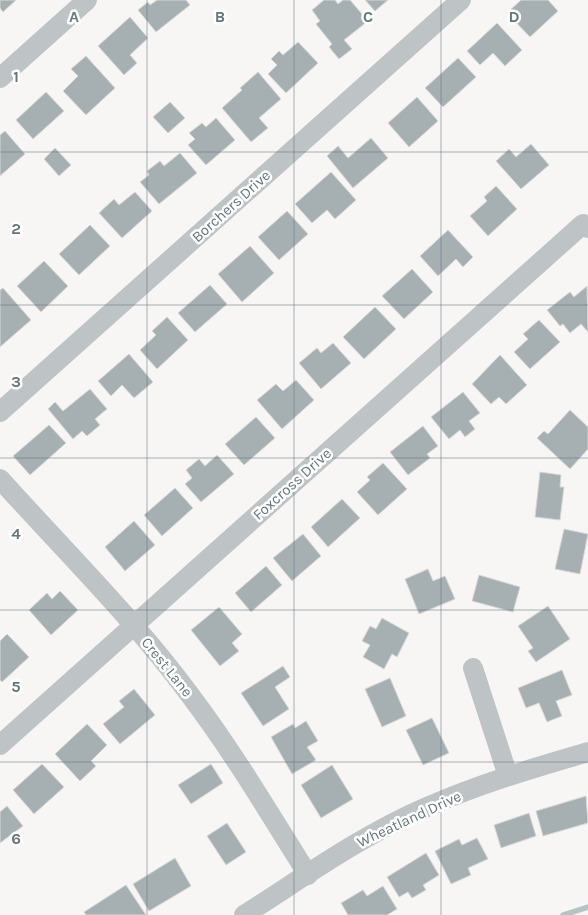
<svg xmlns="http://www.w3.org/2000/svg" width="588" height="915" viewBox="0 0 588 915" font-family="Karla,sans-serif">
<style>
.lines{fill:none;stroke-linecap:round;stroke-linejoin:round}
.stream{stroke:#b4c4c5;stroke-width:5.5}
.building{fill:#a6b0b3;stroke:#d8d8d6}
.minor{stroke:#bec3c5;stroke-width:20}
.grid{fill:none;stroke:#64777d;stroke-width:1;stroke-opacity:0.55}
.labels{text-anchor:middle;dominant-baseline:central;stroke-width:5;stroke-linejoin:round;paint-order:stroke}
.street-label{font-size:15px;fill:#64777d;stroke:#fff}
.grid-label{font-size:16px;text-anchor:middle;font-weight:bold;fill:#64777d;stroke:#fff;stroke-width:5;stroke-linejoin:round;paint-order:stroke}
</style>
<rect width="100%" height="100%" fill="#f7f6f4"/>
<g class="lines">
<polyline class="stream" points="563,915 588,907"/>
</g>
<g class="building">
<polygon points="0,0 16,0 3,12 0,8"/>
<polygon points="157,0 186,0 190,5 156,32 138,10 148,2 150,5"/>
<polygon points="324,0 335,0 338,4 343,0 350,0 368,21 344,40 352,49 339,59 329,47 332,44 316,24 320,21 312,10"/>
<polygon points="365,0 388,0 375,11"/>
<polygon points="521,0 548,0 558,11 530,37 507,13"/>
<polygon points="130,17 148,38 130,55 137,63 124,75 98,46"/>
<polygon points="497,23 522,50 505,66 493,53 480,65 467,51"/>
<polygon points="298,42 318,63 286,93 268,74 277,65 271,59 279,51 283,55"/>
<polygon points="86,56 115,88 86,115 63,91 78,76 71,69"/>
<polygon points="458,58 476,77 443,107 425,88"/>
<polygon points="258,72 281,99 259,118 268,128 251,142 222,108 242,90 240,88"/>
<polygon points="46,92 64,111 33,139 16,120"/>
<polygon points="417,97 438,121 409,147 388,123"/>
<polygon points="170,102 185,118 168,133 153,117"/>
<polygon points="216,118 235,140 206,165 188,145 195,139 189,133 202,123 206,127"/>
<polygon points="5,131 25,154 0,176 0,135"/>
<polygon points="371,138 388,158 353,188 327,156 338,146 348,158"/>
<polygon points="531,144 549,165 521,189 496,161 509,149 516,157"/>
<polygon points="55,148 71,165 59,176 44,159"/>
<polygon points="180,153 197,173 159,204 140,182 149,175 147,171 160,161 164,166"/>
<polygon points="331,172 356,200 335,219 327,210 312,223 295,204"/>
<polygon points="496,186 517,209 488,236 470,216 487,201 484,197"/>
<polygon points="135,192 152,211 122,238 99,213 114,199 119,205"/>
<polygon points="287,211 308,234 279,260 258,237"/>
<polygon points="90,225 110,246 79,275 59,254"/>
<polygon points="448,230 473,257 463,267 456,259 438,276 420,256"/>
<polygon points="250,246 274,273 242,302 218,274"/>
<polygon points="44,261 68,286 41,312 17,286"/>
<polygon points="412,269 433,292 404,319 382,296"/>
<polygon points="210,285 227,304 195,332 178,313"/>
<polygon points="587,286 588,332 581,324 570,333 563,324 560,326 547,310 570,292 574,297"/>
<polygon points="3,288 31,320 0,347 0,290"/>
<polygon points="375,307 396,329 364,359 343,337"/>
<polygon points="167,317 188,340 157,369 140,350 156,335 152,331"/>
<polygon points="539,320 560,342 530,369 514,352 528,339 523,334"/>
<polygon points="333,343 351,363 321,389 299,363 317,348 321,353"/>
<polygon points="129,354 153,382 134,398 122,385 111,396 98,381"/>
<polygon points="500,355 527,385 506,404 499,397 491,404 472,384"/>
<polygon points="296,380 314,400 282,429 257,400 276,384 283,391"/>
<polygon points="90,389 107,409 95,419 100,425 87,436 82,431 73,439 48,409 55,402 63,411"/>
<polygon points="463,392 480,413 469,421 475,429 465,437 460,430 449,439 431,417"/>
<polygon points="570,410 588,427 588,449 570,469 537,438 544,431 548,434"/>
<polygon points="256,417 275,438 244,465 225,444"/>
<polygon points="49,425 66,443 30,475 13,456"/>
<polygon points="423,426 438,446 427,454 430,458 408,475 390,452"/>
<polygon points="217,455 234,474 201,502 185,484 192,478 186,470 199,459 205,466"/>
<polygon points="383,463 407,489 378,515 357,492 370,480 367,477"/>
<polygon points="540,472 561,475 560,487 564,487 560,520 535,517"/>
<polygon points="175,488 193,508 162,536 144,515"/>
<polygon points="342,499 360,518 328,547 311,527"/>
<polygon points="134,521 155,545 125,571 105,547"/>
<polygon points="564,529 588,534 580,574 555,569"/>
<polygon points="303,534 321,556 292,581 273,558"/>
<polygon points="266,566 282,585 251,612 235,593"/>
<polygon points="428,569 433,581 445,576 455,599 419,614 405,579"/>
<polygon points="479,575 520,587 513,612 472,601"/>
<polygon points="60,591 78,610 51,635 29,610 47,593 52,599"/>
<polygon points="548,606 570,639 536,662 528,651 533,648 518,626"/>
<polygon points="219,607 242,634 232,643 239,651 220,666 191,630"/>
<polygon points="382,618 409,633 397,657 392,654 384,669 363,657 370,645 362,641 370,626 376,629"/>
<polygon points="7,634 29,657 2,682 0,680 0,641"/>
<polygon points="283,666 290,677 275,687 289,709 263,726 241,693"/>
<polygon points="562,670 572,695 556,701 562,716 547,722 539,703 526,708 518,688"/>
<polygon points="390,678 406,716 382,727 365,689"/>
<polygon points="134,689 155,715 120,744 103,724 124,707 119,701"/>
<polygon points="432,718 449,753 423,765 406,730"/>
<polygon points="306,721 318,741 307,747 316,760 292,774 271,737 293,724 295,728"/>
<polygon points="87,724 107,745 91,761 96,766 80,781 55,754"/>
<polygon points="42,764 64,787 34,814 13,790"/>
<polygon points="211,764 223,783 191,804 178,785"/>
<polygon points="332,765 353,799 321,818 301,785"/>
<polygon points="586,796 588,823 543,836 536,811"/>
<polygon points="7,806 23,826 0,843 0,812"/>
<polygon points="529,813 536,836 501,848 494,825"/>
<polygon points="227,823 246,852 226,865 207,836"/>
<polygon points="477,838 488,859 468,868 471,875 451,884 435,851 459,839 462,845"/>
<polygon points="426,853 439,875 423,885 426,890 412,898 408,892 399,897 387,877"/>
<polygon points="175,858 191,886 149,911 133,884"/>
<polygon points="126,885 146,915 86,915 84,912"/>
<polygon points="383,886 397,909 387,915 348,915 341,903 363,890 367,896"/>
</g>
<g class="lines">
<g class="minor">
<polyline points="0,78 87,0"/>
<polyline points="0,412 461,0"/>
<path d="M0 479C64 550 133 618 190 695 233 752 270 814 308 875"/>
<polyline points="473,668 508,776"/>
<polyline points="0,745 583,224 588,228"/>
<path d="M244 915C304 877 362 835 427 807 479 784 533 768 588 752"/>
</g>
</g>
<path class="grid" d="M147 0V915M294 0V915M441 0V915M0 152H588M0 305H588M0 458H588M0 610H588M0 762H588"/>
<g class="labels">
<g class="street-label">
<text transform="translate(231 206) rotate(-42)">Borchers Drive</text>
<text transform="translate(292 484) rotate(-42)">Foxcross Drive</text>
<text transform="translate(167 667) rotate(51)">Crest Lane</text>
<text transform="translate(409 819) rotate(-25)">Wheatland Drive</text>
</g>
</g>
<g class="grid-label">
<text x="74" y="22">A</text>
<text x="220" y="22">B</text>
<text x="368" y="22">C</text>
<text x="514" y="22">D</text>
<text x="16" y="82">1</text>
<text x="16" y="234">2</text>
<text x="16" y="387">3</text>
<text x="16" y="539">4</text>
<text x="16" y="692">5</text>
<text x="16" y="844">6</text>
</g>
</svg>
